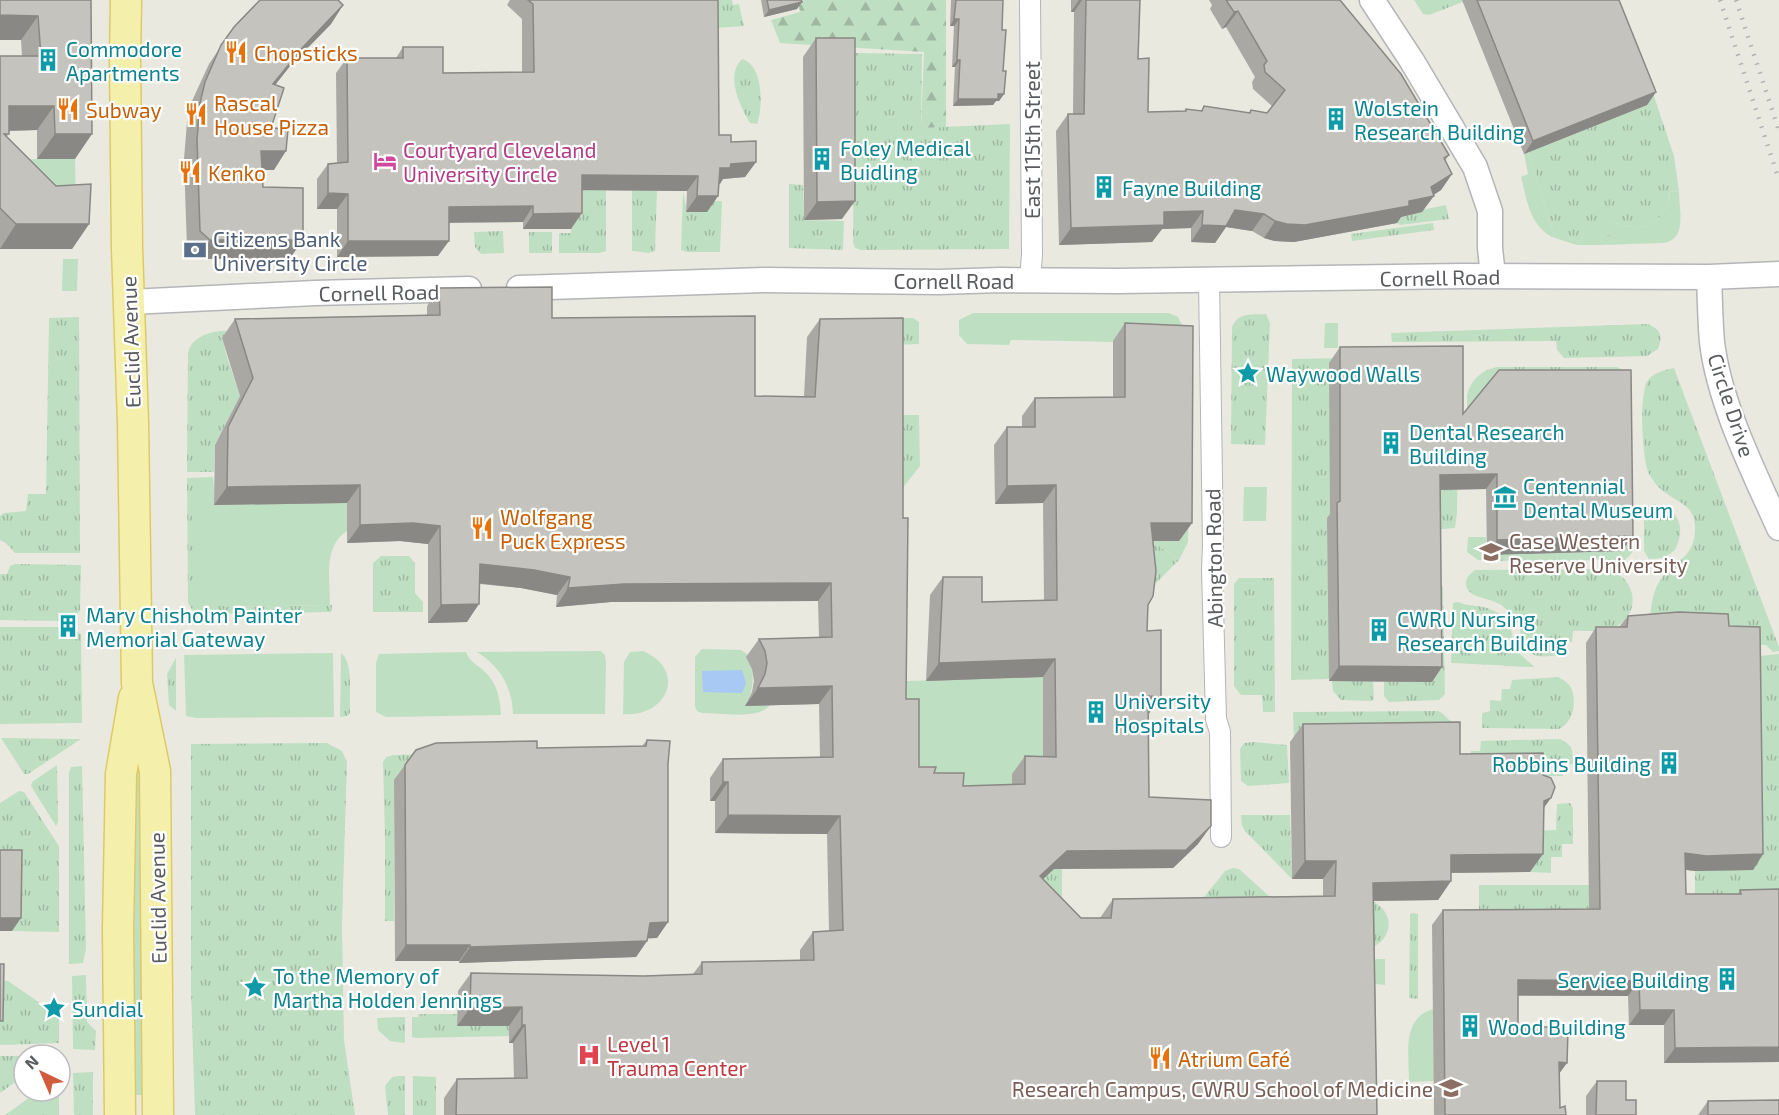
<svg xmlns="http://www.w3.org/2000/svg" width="1779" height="1115" font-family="'Exo 2',sans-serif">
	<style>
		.grass { fill: url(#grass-tufts) }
		.forest { fill: url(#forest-firs) }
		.garden { fill: #bfdfc3 }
		.water { fill: #a7c9f3 }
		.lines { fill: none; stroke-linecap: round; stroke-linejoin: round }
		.minor-casing { stroke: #b3b5b9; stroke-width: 22 }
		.tertiary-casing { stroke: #b3b5b9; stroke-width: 27 }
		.primary-casing { stroke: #deca65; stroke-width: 33 }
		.minor { stroke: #fff; stroke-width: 20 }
		.tertiary { stroke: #fff; stroke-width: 24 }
		.primary { stroke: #f4f0ab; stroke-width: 30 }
		.rail { stroke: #b1b2b2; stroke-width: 4.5; stroke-dasharray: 1.5 8; stroke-linecap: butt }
		.wall { fill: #a9a8a3 }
		.shaded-wall { fill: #8a8884 }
		.building { fill: #c5c3bd; stroke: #8a8884; stroke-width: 1.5 }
		.labels { text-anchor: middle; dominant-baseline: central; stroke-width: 4.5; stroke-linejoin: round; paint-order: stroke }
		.culture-label { font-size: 21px; fill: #0d838f; stroke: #fff; text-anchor: start }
		.food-label { font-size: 21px; fill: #c56008; stroke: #fff; text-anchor: start }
		.street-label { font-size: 21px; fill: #595b5f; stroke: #fff }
		.hotel-label { font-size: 21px; fill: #b23c85; stroke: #fff; text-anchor: start }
		.service-label { font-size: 21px; fill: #4e5e75; stroke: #fff; text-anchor: start }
		.education-label { font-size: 21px; fill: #785e54; stroke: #fff; text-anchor: start }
		.health-label { font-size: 21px; fill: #be3a42; stroke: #fff; text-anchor: start }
	</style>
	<defs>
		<pattern id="grass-tufts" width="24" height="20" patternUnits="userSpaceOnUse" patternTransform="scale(1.5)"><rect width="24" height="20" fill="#bfdfc3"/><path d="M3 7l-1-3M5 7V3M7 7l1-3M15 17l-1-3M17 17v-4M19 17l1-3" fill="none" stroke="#9eb8a2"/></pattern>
		<pattern id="forest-firs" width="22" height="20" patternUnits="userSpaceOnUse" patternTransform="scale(1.5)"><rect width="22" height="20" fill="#bfdfc3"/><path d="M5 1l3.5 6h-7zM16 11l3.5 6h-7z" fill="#9eb8a2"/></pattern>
	</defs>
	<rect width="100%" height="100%" fill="#eae9e0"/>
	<path class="grass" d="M716,0H732L733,5L739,4L744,26L716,28Z
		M1414,0H1463V2L1429,15L1423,14Z
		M1630,33H1633L1674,156L1679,191L1670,192C1668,212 1654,230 1633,227C1627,227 1621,224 1614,223C1598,220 1583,231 1577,245L1555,238L1528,152L1646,105Z
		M855,53L922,54L921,128L1010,124L1009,249L861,250L855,248L853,242Z
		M742,59C764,65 763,108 757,124L750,123C740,106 725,76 742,59Z
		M570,127L606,190V251L599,253H559V233H571Z
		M789,184L803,185L804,220L844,221L843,250L789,248Z
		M632,190L657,191L655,251L649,253L632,251Z
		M683,191L687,212L708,201H722L720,252H687L681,250Z
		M1446,205L1449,219L1400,225L1397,223V218L1421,212V210Z
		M1433,223L1434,230L1352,241L1351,234Z
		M503,231L504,253L481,254L475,247L474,232Z
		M529,232H552V253H529Z
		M1608,234C1613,235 1617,237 1622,238C1635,241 1652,233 1662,243L1599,245L1602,237Z
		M1266,314L1270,323L1265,445L1231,444L1232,327C1238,312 1251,315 1266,314Z
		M79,317L80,553H15L7,544L0,540V516L4,513L26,511L28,494H46L49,318Z
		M885,318H913L919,322V344L890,345Z
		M427,323L222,338L227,357L240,396L215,445L214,472H187L188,354C190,338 208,332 222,331Z
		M1647,324C1661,329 1663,335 1658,349L1647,356L1564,358L1557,350L1556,341L1392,342L1391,333Z
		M1459,356L1457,513L1455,528L1430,530L1329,679L1291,680L1292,359Z
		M1497,367H1617L1626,372L1467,478V395C1471,380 1481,370 1497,367Z
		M1674,368L1779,647V651L1773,652L1766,645L1751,644L1650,623C1651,606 1652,589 1664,575C1678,559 1693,557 1695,532C1696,508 1684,505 1667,494C1659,489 1654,482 1649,474C1642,460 1638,390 1649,379C1655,372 1666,370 1674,368Z
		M890,415H919L920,466L898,494Z
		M213,477L214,488L196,490L228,607L330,605H332L331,612L195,614L188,603L187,478Z
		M1632,478V553L1625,560L1485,561L1478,560L1467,552L1468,537H1486L1487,555L1620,551Z
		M1652,504C1678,508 1687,526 1675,550L1664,558L1649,559L1644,551V509Z
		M1152,541L1179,560L1156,583L1151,578Z
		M381,556H409L415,563V593L423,602V612H373V563Z
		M15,564L81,565L80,610L76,617L60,618V621L0,620V574H7L10,566Z
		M1607,569C1639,578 1642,617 1611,629C1600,633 1585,630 1573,631L1572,642L1561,641L1560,655C1549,656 1538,659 1529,652C1521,646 1522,635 1519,627C1516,619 1510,613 1505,608C1495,598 1474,599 1468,590C1463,582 1468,575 1475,570Z
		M1239,578H1274L1275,712H1263L1262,695H1241L1234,686V584Z
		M1439,583L1443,587V594L1445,694L1439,700L1389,702L1384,696V681Z
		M1458,602C1470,607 1480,605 1490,609C1518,620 1508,638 1520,655C1524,660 1531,662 1534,667L1451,663L1453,603Z
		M0,627H60V631H76L81,634L82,723L0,724Z
		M341,653C354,662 349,697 350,713L347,716L340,717Z
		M1779,654V903L1695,905V871L1753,869L1750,657Z
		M176,658V711L169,705L167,674Z
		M1558,677C1564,680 1570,684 1572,690C1577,704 1572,723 1559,729L1482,728V713L1490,711V700L1501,701L1502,689H1510L1512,680Z
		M1332,681H1373L1374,699L1371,701L1341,700L1333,691Z
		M1438,711C1445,713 1446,720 1454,722L1453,746L1294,742L1293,712Z
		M1,738L80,739H81L28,774H24Z
		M1560,739C1573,745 1573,751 1573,764H1563V776H1550V797L1470,760L1471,751H1480L1481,741Z
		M1254,742L1287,745L1289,783L1248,786L1241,781L1240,749L1244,743Z
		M327,743L342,751L347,762L342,924L344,1040L355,1115H195L191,990V744Z
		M490,752L394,780V921H385V837L383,762L386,757L394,755Z
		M57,765L58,822L56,826L31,786L32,782Z
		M82,766L86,949L83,963L69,964V773L71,767Z
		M19,791L24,792L59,846V932L12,931L13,863H0V803Z
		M1570,803L1573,808V844H1562V857H1551V873L1530,872L1532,831L1556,830L1557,804Z
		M1241,815H1290L1292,879L1245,831L1242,826Z
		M1062,861V915L1028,893Z
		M1233,868L1239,869L1290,915L1189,916L1225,871Z
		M1479,885H1590V925L1479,926Z
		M1375,902C1378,905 1383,908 1385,912C1394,926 1385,943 1372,947L1361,903Z
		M1413,913L1418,914V999L1409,998L1410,914Z
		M86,975L87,1022L96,1031L95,1050L73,1049L72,976Z
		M0,981H8L59,1016V1043L0,1045Z
		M419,1014H457L458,1026H509V1036L416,1038L412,1037V1017H418Z
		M405,1017V1043L390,1041L378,1030L377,1018Z
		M0,1056H24V1076L0,1093Z
		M93,1072V1115H74L73,1073Z
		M400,1076H405V1115H388L385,1086L392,1077Z
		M413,1076L436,1077V1115H413Z
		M39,1091H59V1115H5Z"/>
	<path class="forest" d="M798,0H946V127L921,128L924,52L780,43L771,20L800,12Z"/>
	<path class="garden" d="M1528,152L1555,238C1530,228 1527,200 1521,177L1528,174L1524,153Z
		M37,159H75L76,202L0,160Z
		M1679,191C1679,210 1688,241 1662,243C1652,234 1640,241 1628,239C1621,239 1615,235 1608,234L1602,237L1599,245H1577C1583,231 1598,219 1614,223C1621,224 1627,227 1633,227C1654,230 1668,212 1670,192Z
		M63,259H78L77,291H62Z
		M973,313H1169L1178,317L1186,334L1166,343L1011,340L1009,345L967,344L959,335V320Z
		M1325,323H1338V348H1324Z
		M1244,487H1267L1266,521H1243Z
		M214,488V504L347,503V531C323,546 330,580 330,605L228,607L218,605L216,610L203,602L193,586L192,489Z
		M1189,490L1188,542L1179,560L1152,541Z
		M1515,640L1520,654L1534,667L1503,666Z
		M702,649L741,650L751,657C753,677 755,686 746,705H770C759,720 720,713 702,713L697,711L695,706V657Z
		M601,651L605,655L606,662L605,714H513C512,687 500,666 477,652Z
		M643,651C688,670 667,718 623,714L624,662L630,652Z
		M466,652C469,661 476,664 483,670C497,682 500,697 501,715L386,717L376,712V663L379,654Z
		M333,653L334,717L196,718L186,716L184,655Z
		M1043,677L1044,775L1012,802L906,785L907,681Z
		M132,744L140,745L144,1095H131Z
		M1376,959H1385V985L1375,984L1372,981V962Z
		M1433,1009L1434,1081L1409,1082C1409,1055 1401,1018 1433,1009Z
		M39,1091H59V1115H49V1100L23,1115L18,1106Z"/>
	<path class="water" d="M742,670L746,683L742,693L703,692L702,671Z"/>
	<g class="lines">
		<g class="minor-casing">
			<path id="minor" d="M1209,279L1213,546L1212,569L1216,719L1220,732L1221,837
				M1030,280L1032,254L1030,0"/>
		</g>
		<g class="tertiary-casing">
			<path id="tertiary" d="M1372,0L1412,61L1475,167L1490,211V248L1493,276
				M1709,277C1710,298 1710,320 1712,342C1719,403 1754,472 1779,528
				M519,288L764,280L939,282L1001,280L1119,281L1463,276L1709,277L1779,274
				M130,302L315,293L469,289"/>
		</g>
		<g class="primary-casing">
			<path id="primary" d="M126,0L125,60L127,248L133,423L137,683L155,771L158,1115
				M120,1115L118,929L121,774L134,698"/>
		</g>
		<use href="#minor" class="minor"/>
		<use href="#tertiary" class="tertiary"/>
		<use href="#primary" class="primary"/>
		<path class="rail" d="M1720,0L1779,180
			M1736,0L1779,131"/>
	</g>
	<path class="wall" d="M0,0H91L75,159H37V130L9,131L7,137L89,224L72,249H0V56H22L21,40Z
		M510,0H718L719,135L731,142L756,162L745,177L723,179L719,184L718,196L707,212H686L687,191L582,190L571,229H523V222H449L438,256L337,257V209H317V179L328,164L337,163L336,73L347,58H396L403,47L443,73L522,72V19L507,5Z
		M761,0H801L797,9L764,17Z
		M951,0H1003L1002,30L1004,94L999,101H996L993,105L953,106L955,67H952L954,26H950Z
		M1071,0H1140L1138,59L1148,112L1184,111L1186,109L1201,111L1204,106L1248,113L1251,110L1267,113L1272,106L1253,89L1252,82L1255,77L1226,27L1222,29L1210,9L1212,5L1209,0H1340L1449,155L1445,161L1452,174L1441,190L1433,195L1422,212L1401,217L1397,223L1294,242L1275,241L1264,238L1252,231L1226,227L1215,243L1191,242V228L1162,229L1152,242L1059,245L1056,131L1068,114H1073L1074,12H1071Z
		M1462,0H1619L1656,92L1647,105L1524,154Z
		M343,5L331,24L290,66L275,85L271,128L274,170H262L263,187L303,240L290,258L198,259L187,249L184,159L187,122L192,101L209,64L234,27Z
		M816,38L842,219L804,220L803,57Z
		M439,288L552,318L755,396L804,397L807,337L820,319L903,518L906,699L919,767L963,786L1012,785V774L1025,756L1043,757V677L926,681L930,595L943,577L982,602L1044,600L1043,503L995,504L994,445L1007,427H1022V416L1035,398L1113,397V341L1125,323L1192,523L1179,541H1153L1148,605L1147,631L1149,797L1198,844L1173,868L1054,869L1043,879L1081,918H1100L1113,899L1323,896V879H1292L1290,742L1303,724L1460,754L1544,808L1530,872L1451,873V881L1438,900L1374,901L1377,1115H444V1098L457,1079L514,1078L513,1043H509V1026H457L458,991L471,973L644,976L693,974L702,962L800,960V950L813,932L829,931L827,834L715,833V801H710V778L723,759L820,758L819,704L745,706L752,692L754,681L752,669L746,657L759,639L819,637L818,601L611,602L556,607L557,595L521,588L480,584L467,622L428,623V544L400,541L347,543V503L214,505L215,445L240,396L222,338L235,319L427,315V306Z
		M1340,347L1463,414L1633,536L1622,551L1487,555L1486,489L1440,490L1432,682L1329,681L1327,518L1330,514L1329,363Z
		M1628,616L1729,626L1763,854L1753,870L1695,871L1685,870L1686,894H1738L1740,890L1779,1062L1664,1063V1025H1629L1628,996H1518V1027L1559,1073L1560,1108L1566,1115H1434L1432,925L1443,910L1589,909L1586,643L1596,627H1619Z
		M647,740L668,764V922L657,938H647V941L636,957L459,963V961H395L394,780L405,765L537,748L642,746Z
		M1597,1081L1626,1100L1636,1115H1586V1096Z
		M1708,1101L1779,1115H1698Z"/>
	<path class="shaded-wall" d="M1079,0H1082L1074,12H1071Z
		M802,2L797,9L764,17L769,10Z
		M343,5L331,24L290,66L261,103L273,84L303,47Z
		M1238,11L1226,27L1222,29L1234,12Z
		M0,15L38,16L21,40H0Z
		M954,19H959L954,26H950Z
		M957,60H960L955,67H952Z
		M1656,92L1647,105L1524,154L1533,141Z
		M998,94H1004L999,101H996L993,105L953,106L958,99Z
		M9,106H54L37,130L0,131Z
		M55,134H92L75,159H37Z
		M261,151H286L274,170H248Z
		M756,162L745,177L723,179L720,184H709L720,168L731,164Z
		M1452,174L1441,190L1432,196H1434L1422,212L1401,217L1397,223L1294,242L1275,241L1264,238L1275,221L1409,201Z
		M582,175L698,176L687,191L571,190Z
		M328,193L348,194L337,209H317Z
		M697,196H718L707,212H686Z
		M855,201L842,219L804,220L817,202Z
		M533,206L523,222L438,223L449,207Z
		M1235,210L1264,214L1252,231L1226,227L1215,243L1191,242L1202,225Z
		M1203,211L1191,228L1162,229L1152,242L1059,245L1071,228L1164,212Z
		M582,213L571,229H523L533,214Z
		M16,224H89L72,249H0Z
		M210,240H303L290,258L198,259Z
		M348,241H449L438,256L337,257Z
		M1497,474L1486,489L1430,490L1440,475Z
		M360,485L347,503L214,505L227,487Z
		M1056,485L1043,503L995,504L1007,486Z
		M413,523L440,526L428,544L400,541L347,543L360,525Z
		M1151,523H1192L1179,541H1139Z
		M1633,536L1622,551L1487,555L1497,540Z
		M480,564L534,570L570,577L557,595L521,588L467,582Z
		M831,583L818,601L611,602L556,607L568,588L624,584Z
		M479,604L467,622L428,623L441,605Z
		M1055,659L1043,677L926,681L939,663Z
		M1339,666L1442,667L1432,682L1329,681Z
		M832,686L819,704L745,706L758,688Z
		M1148,696L1161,697L1148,715Z
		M723,782H728L715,801H710Z
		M1551,798L1538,816L1544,801Z
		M728,815L840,816L827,834L715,833Z
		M1211,826L1198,844L1173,868L1054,869L1027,894L1040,876L1067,851Z
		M1685,853L1763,854L1753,870L1695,871L1674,868Z
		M1543,854L1530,872L1438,873L1451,855Z
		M1305,861H1336L1323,879H1292Z
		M1451,881L1438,900L1361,901L1373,883Z
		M0,918H21L12,931H0Z
		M668,922L657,938L639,939L650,923Z
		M647,941L636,957L459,963L470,947Z
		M406,945H470L459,961H395Z
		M1518,980L1639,981L1628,996L1507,995Z
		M522,1007L509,1026H457L470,1008Z
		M1640,1010H1674L1664,1025H1629Z
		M522,1025H525L513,1043H509Z
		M1779,1047V1062L1664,1063L1675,1048Z
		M1559,1062L1567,1063L1556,1078Z"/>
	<path class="building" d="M0,0H91L92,134H55L54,106H9V134H4L56,186L91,184L89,224H16L0,208V56H41L38,16L0,15Z
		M260,0H338L343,5L303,47L273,84L284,88L271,128L288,129L286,151H261L263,187L303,188V240H210L200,231L197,140L200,103L205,82L221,45L234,27Z
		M528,0H718L719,135H731V142L756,141V162L731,164L730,168H720L718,196H697L698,176L582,175V213L533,214V206L449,207V241H348V194L328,193V164L348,162L347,58H403V47H443V73L534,72L533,4Z
		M767,0H801L802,2L769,10Z
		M956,0H1003L1002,30H1006L1003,71H1006L1004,94H998V99H958L960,60H957L959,19H954Z
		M1086,0H1140L1138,59L1149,58L1148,112L1186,111V109L1202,111L1204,106L1250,113L1251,110L1267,113L1285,90L1265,72L1264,65L1267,61L1238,11L1234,12L1226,0H1340L1401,74L1449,155L1444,158L1452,174L1431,187L1434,196L1409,201V206L1305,225L1287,224L1275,221L1264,214L1235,210L1226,226L1202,225L1203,211L1164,212V225L1071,228L1068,114H1084Z
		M1477,0H1619L1656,92L1533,141Z
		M816,38H855V201L817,202Z
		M552,287V318L755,316V396L815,397L820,319L903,318V518H908L906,699H919V767H936L934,773H964L963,786L1025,784V756L1056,757L1055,659L939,663L943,577H982V602L1057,600L1056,485L1007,486V427H1035V398L1125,397V323L1193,326L1192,523H1151L1156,571L1153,596L1148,605L1147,631L1161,630V697L1148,696L1149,797L1211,800V826L1186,850L1067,851L1040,876L1081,918H1111L1113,899L1335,896L1336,861H1305L1303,724L1460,722V754L1543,753V775L1551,778L1555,787L1551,798L1544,801L1543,854L1451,855V881L1373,883L1377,1115H456L457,1079L527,1078L525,1025H522V1007L470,1008L471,973L644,976L702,974V962L814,960L813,932L843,930L840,816L728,815V782H723V759L833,757L832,686L758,688L765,674L767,663L765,651L759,639L832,637L831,583L624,584L568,588L570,577L534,570L480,564L479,604L441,605L440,526L413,523L360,525V485L227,487L228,427L253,378L235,319L440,315L439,288Z
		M1463,346V414L1499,370H1631L1633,536L1497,540V474L1440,475L1442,667L1339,666L1337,503L1340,501V347Z
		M1679,612L1728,614L1729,626L1760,627L1763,854L1706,856L1685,853L1686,894H1741L1740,890L1779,889V1047L1675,1048L1674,1010H1640L1639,981L1518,980V1027H1560V1030L1568,1031L1567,1063L1559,1062L1560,1108L1565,1106L1566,1115H1445L1443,910L1600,909L1596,627H1627L1628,616Z
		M647,740L670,741L668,764V922L650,923L647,941L470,947V945H406L405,765L416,750L436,743L537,741V748L646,746Z
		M0,850H22L21,918H0Z
		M0,964H4L3,1021H0Z
		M1597,1081H1626V1100H1636V1115H1596Z
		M1779,1100V1115H1708V1101Z"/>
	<defs>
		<g id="restaurant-bare" transform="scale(1.8)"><path d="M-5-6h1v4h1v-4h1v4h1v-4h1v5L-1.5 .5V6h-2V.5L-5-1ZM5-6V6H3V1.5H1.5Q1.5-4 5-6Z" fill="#e8710a" stroke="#fff" stroke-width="2.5" paint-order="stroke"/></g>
		<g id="building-bare" transform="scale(1.8)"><path d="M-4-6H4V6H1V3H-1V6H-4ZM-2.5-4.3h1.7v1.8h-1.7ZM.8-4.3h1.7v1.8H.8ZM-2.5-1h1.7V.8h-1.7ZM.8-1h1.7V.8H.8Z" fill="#0f9aa8" stroke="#fff" stroke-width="2.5" paint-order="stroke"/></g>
		<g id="hotel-bare" transform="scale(1.8)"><path d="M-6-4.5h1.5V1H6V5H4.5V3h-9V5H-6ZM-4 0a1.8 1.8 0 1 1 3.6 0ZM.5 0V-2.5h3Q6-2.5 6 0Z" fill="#d1479c" stroke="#fff" stroke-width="2.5" paint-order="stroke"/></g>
		<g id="bank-bare" transform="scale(1.8)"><path d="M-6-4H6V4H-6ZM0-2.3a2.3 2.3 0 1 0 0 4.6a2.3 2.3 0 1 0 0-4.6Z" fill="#5c6f8a" stroke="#fff" stroke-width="2.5" paint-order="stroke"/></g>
		<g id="sight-bare" transform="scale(1.8)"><path d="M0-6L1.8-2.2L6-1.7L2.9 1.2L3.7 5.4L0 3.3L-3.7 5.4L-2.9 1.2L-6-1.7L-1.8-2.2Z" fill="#0f9aa8" stroke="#fff" stroke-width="2.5" paint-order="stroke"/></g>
		<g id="museum-bare" transform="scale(1.8)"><path d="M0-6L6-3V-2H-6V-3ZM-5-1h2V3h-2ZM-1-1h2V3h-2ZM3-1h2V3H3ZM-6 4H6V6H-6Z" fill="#0f9aa8" stroke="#fff" stroke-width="2.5" paint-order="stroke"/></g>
		<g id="university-bare" transform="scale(1.8)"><path d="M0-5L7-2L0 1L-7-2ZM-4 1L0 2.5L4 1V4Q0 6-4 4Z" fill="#8d6e63" stroke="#fff" stroke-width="2.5" paint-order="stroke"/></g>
		<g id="hospital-bare" transform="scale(1.8)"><path d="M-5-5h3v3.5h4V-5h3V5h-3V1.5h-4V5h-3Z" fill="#e0444e" stroke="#fff" stroke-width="2.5" paint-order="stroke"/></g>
	</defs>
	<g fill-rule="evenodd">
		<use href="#restaurant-bare" x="236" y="52"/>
		<use href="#building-bare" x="48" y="60"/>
		<use href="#restaurant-bare" x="68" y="109"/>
		<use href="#restaurant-bare" x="196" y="114"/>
		<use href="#building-bare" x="1336" y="119"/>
		<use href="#building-bare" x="822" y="159"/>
		<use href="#hotel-bare" x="385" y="161"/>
		<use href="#restaurant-bare" x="190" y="172"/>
		<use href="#building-bare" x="1104" y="187"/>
		<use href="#bank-bare" x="195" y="250"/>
		<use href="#sight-bare" x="1248" y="373"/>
		<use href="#building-bare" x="1391" y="443"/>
		<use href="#museum-bare" x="1505" y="497"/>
		<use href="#restaurant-bare" x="482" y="528"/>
		<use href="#university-bare" x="1491" y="552"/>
		<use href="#building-bare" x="68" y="626"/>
		<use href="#building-bare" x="1379" y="630"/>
		<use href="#building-bare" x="1096" y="712"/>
		<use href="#building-bare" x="1669" y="763"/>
		<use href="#building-bare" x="1727" y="979"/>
		<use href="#sight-bare" x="255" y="987"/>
		<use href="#sight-bare" x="54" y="1008"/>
		<use href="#building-bare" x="1470" y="1026"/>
		<use href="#hospital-bare" x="589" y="1055"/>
		<use href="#restaurant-bare" x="1160" y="1058"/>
		<use href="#university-bare" x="1451" y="1088"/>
	</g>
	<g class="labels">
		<g class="culture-label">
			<text x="66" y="48">Commodore<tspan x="66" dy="24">Apartments</tspan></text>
			<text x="1354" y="107">Wolstein<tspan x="1354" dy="24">Research Building</tspan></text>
			<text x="840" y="147">Foley Medical<tspan x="840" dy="24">Buidling</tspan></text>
			<text x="1122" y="187">Fayne Building</text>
			<text x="1266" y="373">Waywood Walls</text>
			<text x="1409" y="431">Dental Research<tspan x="1409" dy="24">Building</tspan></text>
			<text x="1523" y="485">Centennial<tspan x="1523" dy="24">Dental Museum</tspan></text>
			<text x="86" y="614">Mary Chisholm Painter<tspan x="86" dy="24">Memorial Gateway</tspan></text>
			<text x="1397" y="618">CWRU Nursing<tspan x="1397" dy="24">Research Building</tspan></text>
			<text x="1114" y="700">University<tspan x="1114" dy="24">Hospitals</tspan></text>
			<text x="1651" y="763" text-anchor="end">Robbins Building</text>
			<text x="273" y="975">To the Memory of<tspan x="273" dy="24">Martha Holden Jennings</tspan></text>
			<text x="1709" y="979" text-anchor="end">Service Building</text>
			<text x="72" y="1008">Sundial</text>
			<text x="1488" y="1026">Wood Building</text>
		</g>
		<g class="food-label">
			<text x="254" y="52">Chopsticks</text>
			<text x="214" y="102">Rascal<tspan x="214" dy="24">House Pizza</tspan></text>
			<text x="86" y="109">Subway</text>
			<text x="208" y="172">Kenko</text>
			<text x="500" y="516">Wolfgang<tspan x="500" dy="24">Puck Express</tspan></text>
			<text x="1178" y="1058">Atrium Café</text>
		</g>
		<g class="street-label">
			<text transform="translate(1031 140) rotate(-90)">East 115th Street</text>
			<text transform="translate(1440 277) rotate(-1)">Cornell Road</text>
			<text x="954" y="280">Cornell Road</text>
			<text transform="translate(379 292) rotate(-1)">Cornell Road</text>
			<text transform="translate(130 342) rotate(-92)">Euclid Avenue</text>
			<text transform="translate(1732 405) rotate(72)">Circle Drive</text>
			<text transform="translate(1213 558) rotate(-91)">Abington Road</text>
			<text transform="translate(157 898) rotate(-91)">Euclid Avenue</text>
		</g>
		<g class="hotel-label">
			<text x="403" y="149">Courtyard Cleveland<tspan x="403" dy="24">University Circle</tspan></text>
		</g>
		<g class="service-label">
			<text x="213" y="238">Citizens Bank<tspan x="213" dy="24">University Circle</tspan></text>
		</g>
		<g class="education-label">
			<text x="1509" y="540">Case Western<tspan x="1509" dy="24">Reserve University</tspan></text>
			<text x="1433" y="1088" text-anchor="end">Research Campus, CWRU School of Medicine</text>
		</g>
		<g class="health-label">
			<text x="607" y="1043">Level 1<tspan x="607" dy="24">Trauma Center</tspan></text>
		</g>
	</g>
	<g transform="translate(42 1073) rotate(316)"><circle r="28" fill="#ffffff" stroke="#bdbdbf" stroke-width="1.5"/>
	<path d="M0-4.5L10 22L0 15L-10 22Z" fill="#d25b3e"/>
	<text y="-9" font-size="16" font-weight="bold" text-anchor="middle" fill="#595b5f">N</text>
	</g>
</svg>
